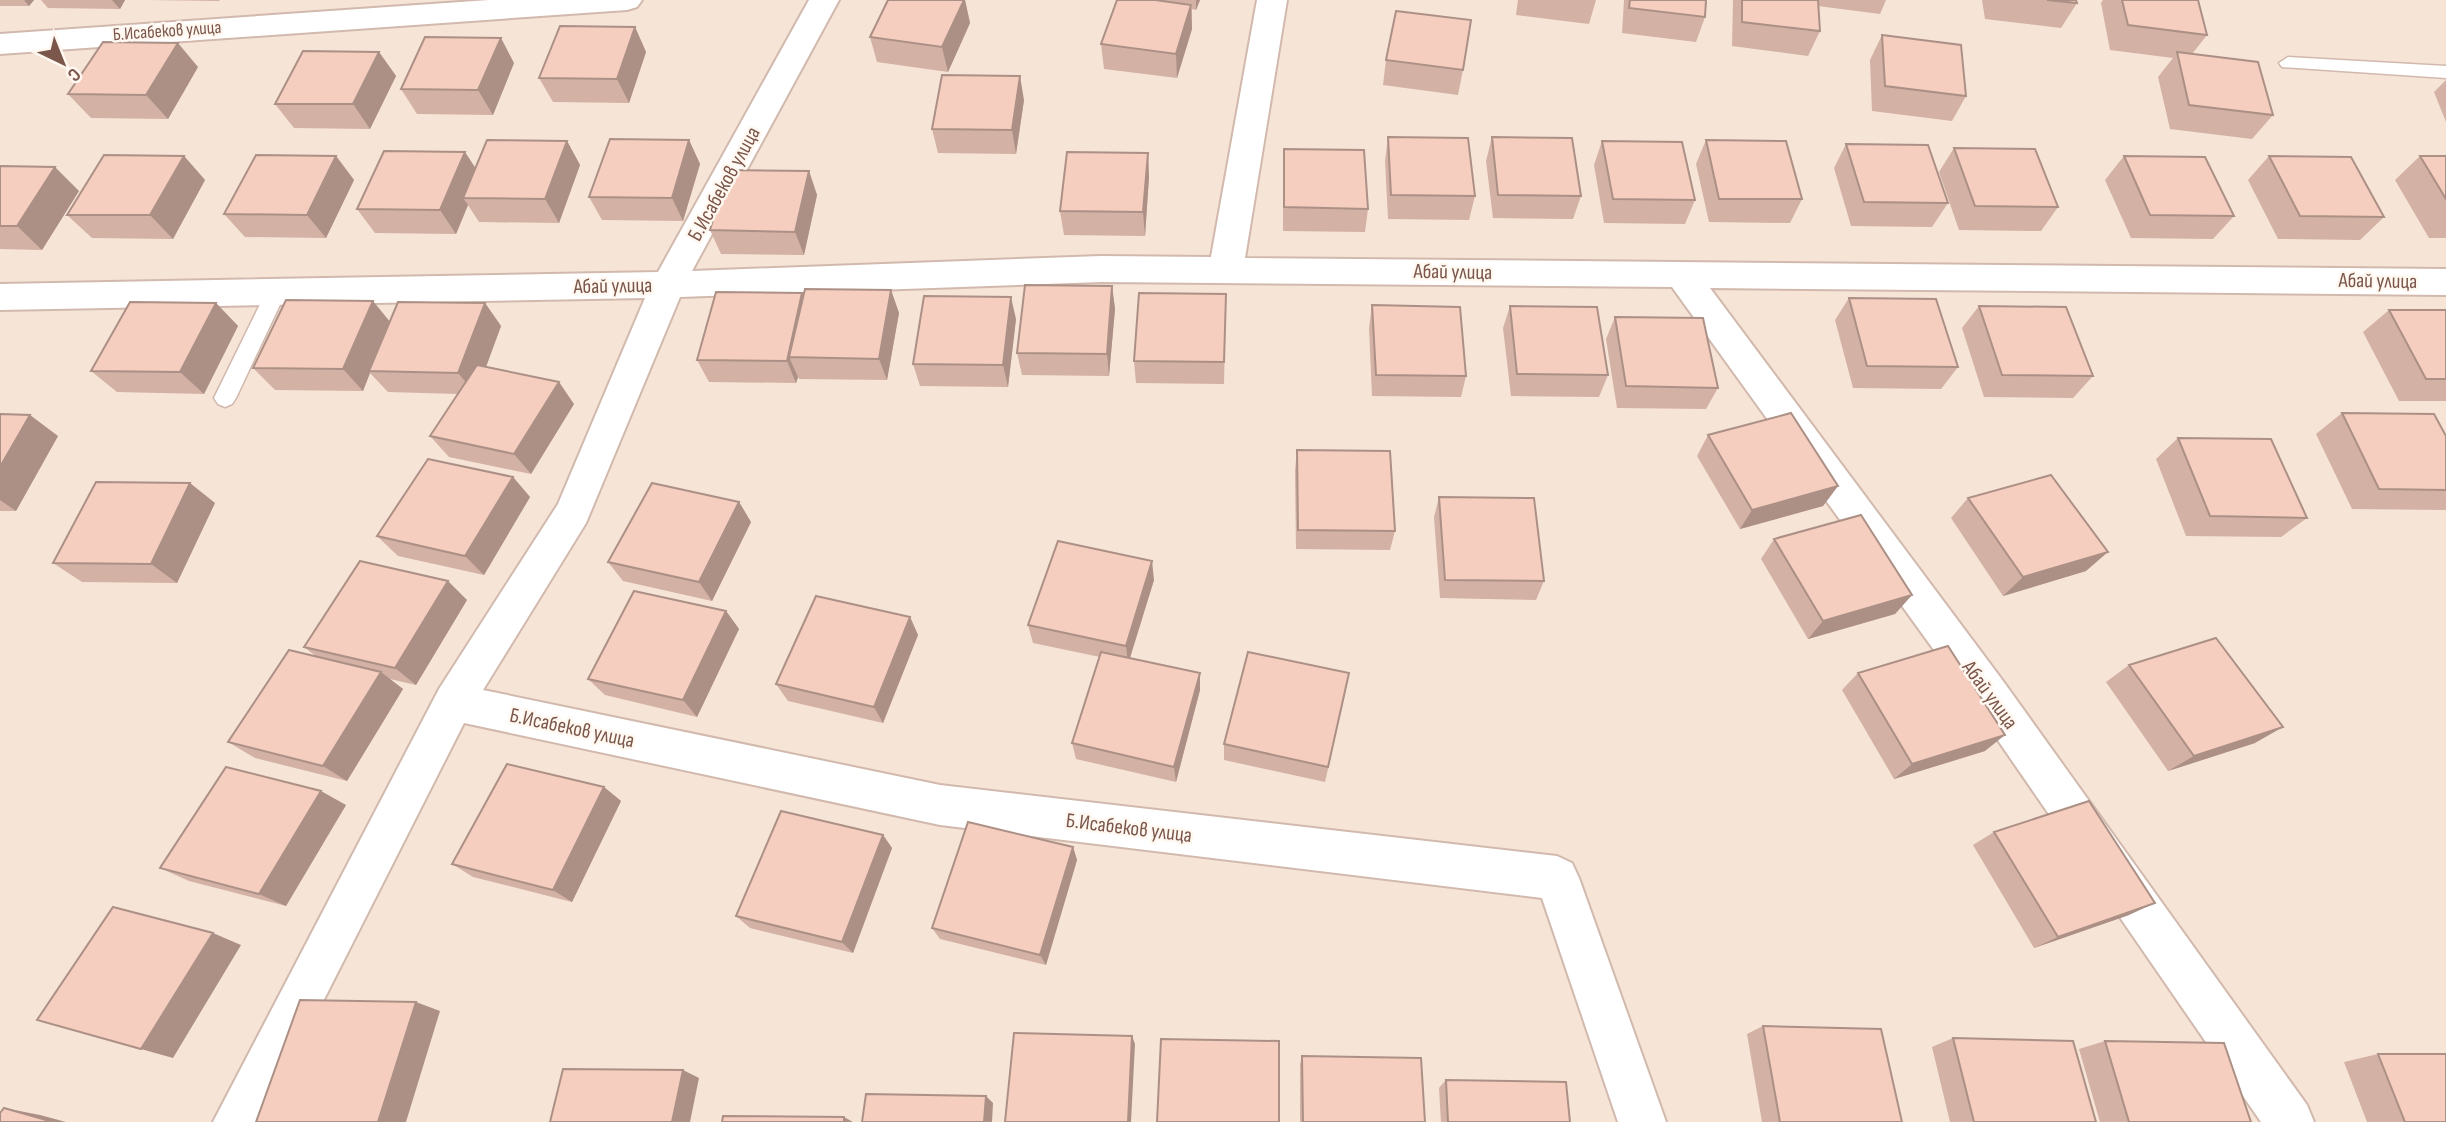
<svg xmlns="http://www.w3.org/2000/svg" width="2446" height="1122" font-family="'Sofia Sans Condensed',sans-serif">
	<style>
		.residential { fill: #f6e4d7 }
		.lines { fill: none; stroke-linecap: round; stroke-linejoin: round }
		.lane-casing { stroke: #d2b9ad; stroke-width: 3 }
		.street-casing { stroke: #d2b9ad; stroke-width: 4 }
		.lane { fill: #fff; fill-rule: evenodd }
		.street { fill: #fff; fill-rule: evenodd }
		.wall { fill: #d3b1a4 }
		.shaded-wall { fill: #ac9086 }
		.building { fill: #f5cebf; stroke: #ac9086; stroke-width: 2 }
		.labels { text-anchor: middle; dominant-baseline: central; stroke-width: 5; stroke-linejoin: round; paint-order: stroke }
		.far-street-label { font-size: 18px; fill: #7b564a; stroke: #fff8f1 }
		.street-label { font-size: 21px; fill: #7b564a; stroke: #fff8f1 }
	</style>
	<rect width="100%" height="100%" fill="#fef4e9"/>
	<path class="residential" d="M0,0H2446V1122H0Z"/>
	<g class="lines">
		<g class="lane-casing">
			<path id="lane" d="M2288,57L2446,66V78L2282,67L2279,63Z
				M276,284L283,287L286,292L236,398L232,404L225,407L218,404L214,398L266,292L269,287Z"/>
		</g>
		<g class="street-casing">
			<path id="street" d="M489,0H642L637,7L627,10L0,54V34Z
				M809,0H839L692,271L1101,256L1211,257L1257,0H1287L1245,258L2446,269V295L1710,288L2003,681L2307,1105L2314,1122H2261L1975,707L1672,287L1101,282L680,297L586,523L483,690L940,785L1557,856L1572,863L1579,878L1666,1122H1618L1542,898L940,825L464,723L262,1122H213L439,689L558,504L645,298L0,310V284L658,272Z"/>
		</g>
		<use href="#lane" class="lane"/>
		<use href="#street" class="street"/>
	</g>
	<path class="wall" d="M0,0H34L29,6H0Z
		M41,0H125L120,9L48,8Z
		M147,0H220L219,1Z
		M887,0H965L970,23L948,72L877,62L870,37Z
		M1117,0H1200L1196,10L1192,9V29L1177,78L1104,69L1101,44Z
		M1518,0H1596L1589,24L1516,15Z
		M1624,0H1706L1705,17L1696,42L1622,33Z
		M1733,0H1886L1880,14L1818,6L1820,31L1808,56L1732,46Z
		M1982,0H2076L2077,3L2061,28L1985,19Z
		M2103,0H2198L2207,35L2192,54L2273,115L2252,139L2170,129L2158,77L2173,58L2110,50L2101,3Z
		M635,27L646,52L629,103L553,102L539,78Z
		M1882,35L1966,96L1952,121L1872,111L1870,60Z
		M379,52L396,76L370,129L294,128L275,104Z
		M1386,60L1463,70L1458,95L1383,85Z
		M514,63L493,115L417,114L401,89Z
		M198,67L168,119L91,118L68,94Z
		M2446,80V122L2434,92Z
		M1024,100L1016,154L938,153L932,129Z
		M1388,137L1475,196L1469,220L1388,219L1385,161Z
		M1492,137L1581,196L1573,219L1493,218L1486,161Z
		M689,140L700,164L683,221L602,220L589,197Z
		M1706,140L1802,199L1790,223L1709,222L1696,164Z
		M567,141L580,165L559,223L479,222L468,205L456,234L375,233L357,209L476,168Z
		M1602,141L1695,200L1685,224L1604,223L1594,165Z
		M1846,144L1948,203L1932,227L1851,226L1834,168Z
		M1954,148L2058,207L2041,231L1959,230L1939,172Z
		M1284,149L1368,209L1365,232L1283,231V173Z
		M1148,153L1149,177L1145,236L1064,235L1060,211Z
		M184,156L205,180L173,239L92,238L67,215Z
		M336,156L354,180L326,238L245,237L224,214Z
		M2124,156L2234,216L2213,239L2131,238L2105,180Z
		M2269,156L2384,217L2360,240L2278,239L2248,180Z
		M2420,156H2446V238H2429L2395,180Z
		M0,166L79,191L42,250L0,249Z
		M809,171L817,195L804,255L721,254L710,230Z
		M1112,286L1115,309L1109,376L1022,375L1017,353Z
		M891,290L899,313L887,380L799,379L798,377L796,383L709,382L697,360L802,293L803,296Z
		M1226,294L1224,384L1136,383L1134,361Z
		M1849,298L1958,367L1941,389L1853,388L1835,320Z
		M216,303L238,326L204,394L117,392L91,371Z
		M485,303L501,326L486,367L574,404L531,474L449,457L430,436L458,394L388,392L370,373L363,391L275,390L253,368L390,322Z
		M1372,305L1466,376L1461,397L1372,396L1369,328Z
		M1510,306L1608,375L1599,397L1511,396L1503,328Z
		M1979,306L2093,376L2073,398L1984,397L1962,328Z
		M2389,310H2446V401H2399L2363,332Z
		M1615,317L1718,388L1706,409L1617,408L1606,339Z
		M1016,319L1008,387L920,386L913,364Z
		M2342,413L2446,436V510L2352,509L2316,434Z
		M0,414L58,436L16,511H0Z
		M1708,435L1838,486L1823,506L1740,529L1697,456Z
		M2178,438L2307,518L2281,537L2186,536L2156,459Z
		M1297,450L1395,531L1390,550L1296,549L1295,471Z
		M513,477L530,497L484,575L398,556L377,536Z
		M1439,497L1544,581L1536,600L1440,598L1434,517Z
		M1968,498L2086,571L2003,596L1951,518Z
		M739,502L751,522L712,601L623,581L608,562Z
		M215,503L177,583L82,582L53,563Z
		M1774,539L1912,595L1895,614L1808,639L1761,559Z
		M1154,580L1130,658L1200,690L1176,782L1076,759L1072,743L1100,657L1033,643L1028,625Z
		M467,600L416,685L390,679L403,689L347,781L255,758L228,742L317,657L304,647Z
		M726,611L739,629L697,717L605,695L588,679Z
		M910,617L918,635L883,723L788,701L776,684Z
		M2129,665L2255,743L2168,771L2106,682Z
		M1858,673L1985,751L1894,779L1842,690Z
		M1346,690L1325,782L1224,760V744Z
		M604,787L621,801L572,902L473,877L452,864Z
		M346,805L286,906L189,881L160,868Z
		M1994,832L2129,915L2034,948L1973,845Z
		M883,835L892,848L853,953L750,928L736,916Z
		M1073,847L1077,860L1046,965L940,939L932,928Z
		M1763,1026L1902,1122H1762L1747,1034Z
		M1953,1038L2096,1122H1950L1932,1047Z
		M2105,1041L2251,1122H2100L2079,1049Z
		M2378,1054L2446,1122H2367L2344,1062Z
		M1302,1056L1425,1122H1300V1064Z
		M1446,1080L1570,1122H1441L1439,1088Z"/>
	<path class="shaded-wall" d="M24,0H34L29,6Z
		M112,0H125L120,9Z
		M964,0H965L970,23L948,72L942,47Z
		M1196,0H1200L1196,10Z
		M1191,5L1192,29L1177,78L1176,54Z
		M635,27L646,52L629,103L617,79Z
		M501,38L514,63L493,115L478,90Z
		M178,43L198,67L168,119L146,95Z
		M379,52L396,76L370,129L353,104Z
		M1020,76L1024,100L1016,154L1012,130Z
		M689,140L700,164L683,221L672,198Z
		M567,141L580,165L559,223L545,199Z
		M465,152L480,175L463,198L468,205L456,234L440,210Z
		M1148,153L1149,177L1145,236L1143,212Z
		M184,156L205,180L173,239L150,215Z
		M336,156L354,180L326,238L307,215Z
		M55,167L79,191L42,250L17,226Z
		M809,171L817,195L804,255L795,232Z
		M1112,286L1115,309L1109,376L1107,354Z
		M891,290L899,313L887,380L879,359Z
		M802,293L811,316L789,357L798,377L796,383L787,361Z
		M1011,297L1016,319L1008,387L1003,365Z
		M373,301L391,323L369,371L370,373L363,391L343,369Z
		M216,303L238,326L204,394L180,372Z
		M485,303L501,326L476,394L458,373Z
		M559,382L574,404L531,474L514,454Z
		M30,415L58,436L16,511L0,500V467Z
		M513,477L530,497L484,575L465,556Z
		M190,483L215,503L177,583L151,564Z
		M1838,486L1823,506L1740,529L1752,510Z
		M739,502L751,522L712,601L699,582Z
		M2108,552L2086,571L2003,596L2023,577Z
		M1152,561L1154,580L1128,664L1126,646Z
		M448,581L467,600L416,685L395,668Z
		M1912,595L1895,614L1808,639L1823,621Z
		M726,611L739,629L697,717L683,700Z
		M910,617L918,635L883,723L874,707Z
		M381,672L403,689L347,781L323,766Z
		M1200,673V690L1176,782L1174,767Z
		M2283,727L2255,743L2168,771L2194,756Z
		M2005,735L1985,751L1894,779L1912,764Z
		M604,787L621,801L572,902L553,890Z
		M321,791L346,805L286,906L259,894Z
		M883,835L892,848L853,953L842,942Z
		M1073,847L1077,860L1046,965L1040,955Z
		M2155,903L2129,915L2034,948L2058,937Z
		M213,933L241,945L173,1058L141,1049Z
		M416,1002L440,1011L406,1122H378Z
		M1132,1036L1135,1044L1131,1122H1128Z
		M683,1070L699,1078L690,1122H672Z
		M986,1096L993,1103L992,1122H984Z
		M4,1108L40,1115L66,1122H53Z
		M844,1117L853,1122H844Z"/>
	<path class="building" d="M888,0H964L942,47L870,37Z
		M1117,0H1155L1191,5L1176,54L1101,44Z
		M1630,0H1706L1705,17L1629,8Z
		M1742,0H1818L1820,31L1742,22Z
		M2047,0H2076L2077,3Z
		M2122,0H2198L2207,35L2128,25Z
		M1396,11L1471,20L1463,70L1386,60Z
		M560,26L635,27L617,79L539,78Z
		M1882,35L1961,45L1966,96L1885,86Z
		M425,37L501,38L478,90L401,89Z
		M103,42L178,43L146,95L68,94Z
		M303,51L379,52L353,104H275Z
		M2177,52L2258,62L2273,115L2189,105Z
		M942,75L1020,76L1012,130L932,129Z
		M1388,137L1468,138L1475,196L1391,195Z
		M1492,137L1572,138L1581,196L1498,195Z
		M610,139L689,140L672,198L589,197Z
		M487,140L567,141L545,199L463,198Z
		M1706,140L1786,141L1802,199H1719Z
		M1602,141L1682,142L1695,200L1613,199Z
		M1846,144L1928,145L1948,203L1864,202Z
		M1954,148L2035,149L2058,207L1975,206Z
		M1284,149L1364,150L1368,209L1284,207Z
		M384,151L465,152L440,210L357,209Z
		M1067,152L1148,153L1143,212L1060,211Z
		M104,155L184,156L150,215H67Z
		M256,155L336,156L307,215L224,214Z
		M2124,156L2205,157L2234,216L2150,215Z
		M2269,156L2351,157L2384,217L2300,216Z
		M2420,156H2446V199Z
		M0,166L55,167L17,226H0Z
		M728,170L809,171L795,232L710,230Z
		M1025,285L1112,286L1107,354L1017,353Z
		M805,289L891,290L879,359L789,357Z
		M716,292L802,293L787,361L697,360Z
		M1139,293L1226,294L1224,362L1134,361Z
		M924,296L1011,297L1003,365L913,364Z
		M1849,298L1936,299L1958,367L1867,366Z
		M286,300L373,301L343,369L253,368Z
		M130,302L216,303L180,372L91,371Z
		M398,302L485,303L458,373L369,371Z
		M1372,305L1460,307L1466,376L1376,375Z
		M1510,306L1597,307L1608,375L1517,374Z
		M1979,306L2066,307L2093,376L2002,375Z
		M2389,310H2446V379H2426Z
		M1615,317L1703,318L1718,388L1626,386Z
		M477,365L559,382L514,454L430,436Z
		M1791,413L1838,486L1752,510L1708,435Z
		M2342,413L2434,414L2446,436V490L2379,489Z
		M0,414L30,415L0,467Z
		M2178,438L2271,439L2307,518L2210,516Z
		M1297,450L1390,451L1395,531L1298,530Z
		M428,459L513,477L465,556L377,536Z
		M2051,475L2108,552L2023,577L1968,498Z
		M96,482L190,483L151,564L53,563Z
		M652,483L739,502L699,582L608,562Z
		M1439,497L1534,498L1544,581L1445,580Z
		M1861,515L1912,595L1823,621L1774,539Z
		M1058,541L1152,561L1126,646L1028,625Z
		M360,561L448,581L395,668L304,647Z
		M634,591L726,611L683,700L588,679Z
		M816,596L910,617L874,707L776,684Z
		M2216,638L2283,727L2194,756L2129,665Z
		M1948,646L2005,735L1912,764L1858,673Z
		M289,650L381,672L323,766L228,742Z
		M1101,652L1200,673L1174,767L1072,743Z
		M1248,652L1349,673L1328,767L1224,744Z
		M507,764L604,787L553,890L452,864Z
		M226,767L321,791L259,894L160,868Z
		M2089,801L2155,903L2058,937L1994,832Z
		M781,811L883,835L842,942L736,916Z
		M968,822L1073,847L1040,955L932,928Z
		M113,907L213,933L141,1049L37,1020Z
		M300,1000L416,1002L378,1122H256Z
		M1763,1026L1881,1029L1902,1122H1780Z
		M1014,1033L1132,1036L1128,1122H1005Z
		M1953,1038L2073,1041L2096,1122H1974Z
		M1161,1039L1279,1041V1122H1157Z
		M2105,1041L2224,1043L2251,1122H2129Z
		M2378,1054H2446V1122H2405Z
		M1302,1056L1421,1058L1425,1122H1303Z
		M563,1069L683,1070L672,1122H550Z
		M1446,1080L1566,1082L1570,1122H1448Z
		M866,1094L986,1096L984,1122H862Z
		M4,1108L53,1122H0V1113Z
		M723,1116L844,1117V1122H722Z"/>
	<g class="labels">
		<g class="far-street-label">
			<text transform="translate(167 31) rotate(-4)">Б.Исабеков улица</text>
		</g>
		<g class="street-label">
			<text transform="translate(724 184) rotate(-61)">Б.Исабеков улица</text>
			<text transform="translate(1453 272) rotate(1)">Абай улица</text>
			<text transform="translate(2378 281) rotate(1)">Абай улица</text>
			<text transform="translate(613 286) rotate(-1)">Абай улица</text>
			<text transform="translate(1990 695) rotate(54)">Абай улица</text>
			<text transform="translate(572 728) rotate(12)">Б.Исабеков улица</text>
			<text transform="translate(1129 828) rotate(7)">Б.Исабеков улица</text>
		</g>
	</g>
	<g transform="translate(63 63) rotate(137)" stroke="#fff8f1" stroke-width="5" paint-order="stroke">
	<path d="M0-5L12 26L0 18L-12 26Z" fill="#7b564a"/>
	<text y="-10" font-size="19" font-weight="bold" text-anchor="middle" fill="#7b564a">С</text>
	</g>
</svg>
